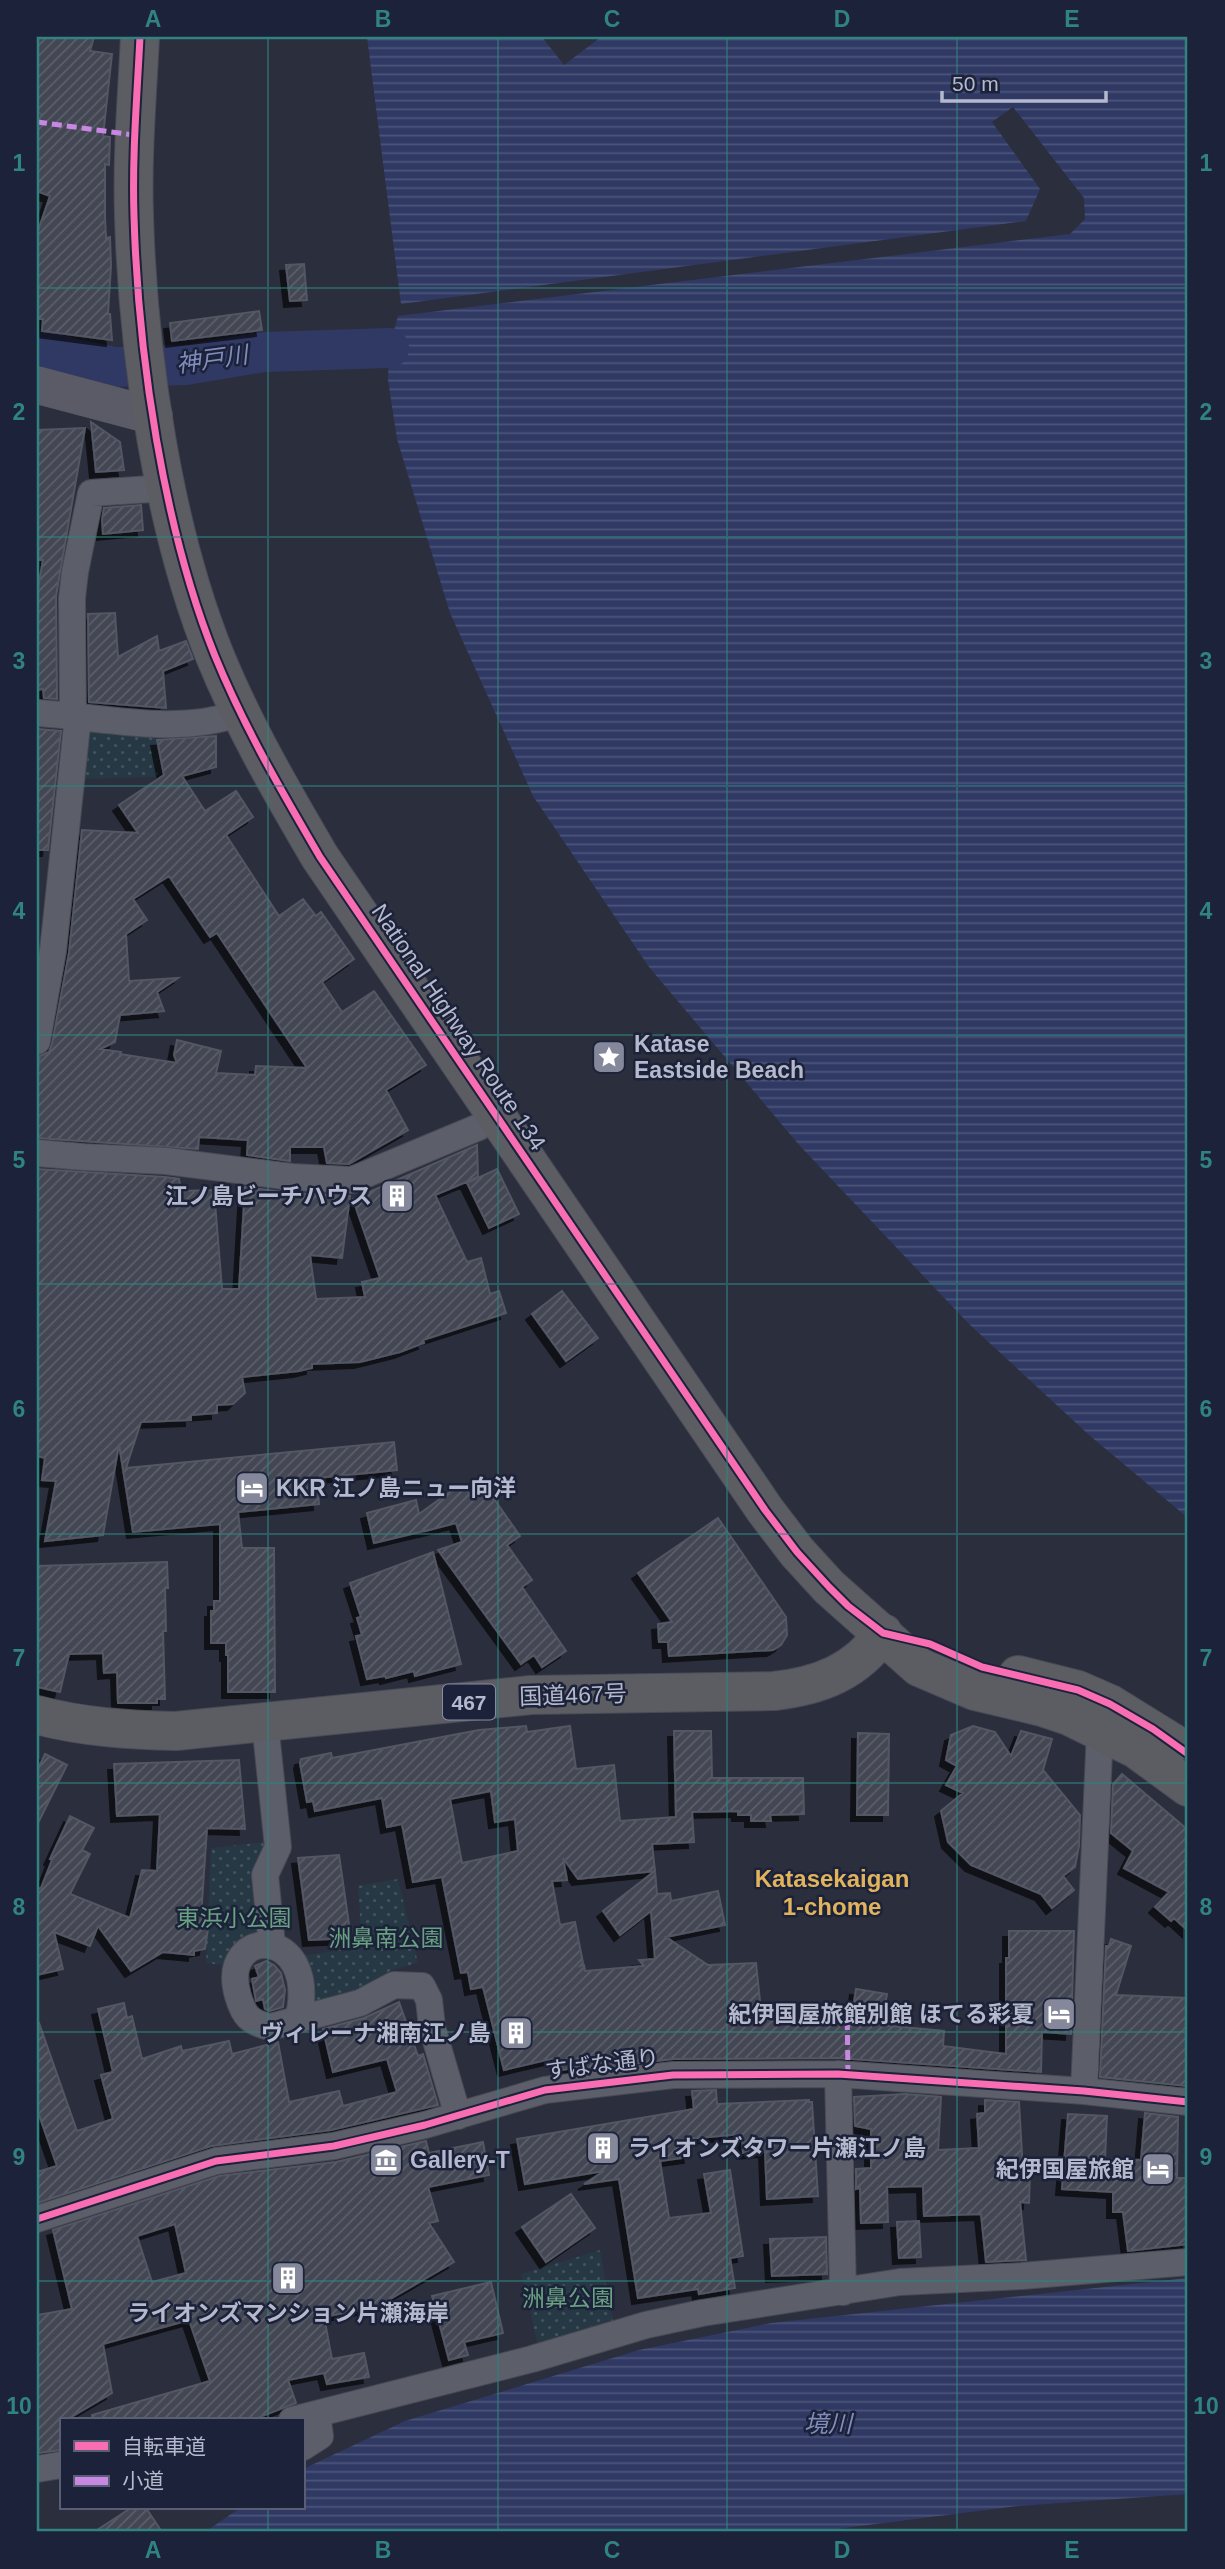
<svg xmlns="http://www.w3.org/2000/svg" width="1225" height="2569" font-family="Helvetica,'Noto Sans JP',sans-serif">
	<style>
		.green { fill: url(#green-dots) }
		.water { fill: url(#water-rules) }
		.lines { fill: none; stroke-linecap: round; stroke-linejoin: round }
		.river { stroke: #303963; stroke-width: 40 }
		.building { fill: url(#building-hatch); stroke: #535663; stroke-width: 2; fill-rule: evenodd; filter: url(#shadow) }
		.street-casing { stroke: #474a55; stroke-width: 28 }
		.secondary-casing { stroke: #474a55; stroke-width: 38 }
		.highway-casing { stroke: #484b57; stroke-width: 40 }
		.street { stroke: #5c5e69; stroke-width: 26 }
		.secondary { stroke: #5a5b67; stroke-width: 37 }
		.highway { stroke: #5c5d63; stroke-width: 38 }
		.quiet { stroke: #c787e3; stroke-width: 5; stroke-dasharray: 10 5; stroke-linecap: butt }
		.cycleway-casing { stroke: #1c2239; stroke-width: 11 }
		.cycleway { stroke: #f96db3; stroke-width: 7 }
		.grid { fill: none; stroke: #308381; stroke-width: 2; stroke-opacity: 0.55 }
		.labels { text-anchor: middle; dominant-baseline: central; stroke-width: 5; stroke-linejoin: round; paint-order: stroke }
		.shield { fill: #1c2239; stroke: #878ca1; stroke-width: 2 }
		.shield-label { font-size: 21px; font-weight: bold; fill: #b5b9cd }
		.street-label { font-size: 23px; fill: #b5b9cd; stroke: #1c2239 }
		.poi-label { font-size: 23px; font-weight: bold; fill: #b5b9cd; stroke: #1c2239; text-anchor: start }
		.park-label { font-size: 23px; fill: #69a182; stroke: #1c2239 }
		.water-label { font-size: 24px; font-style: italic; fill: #808dbc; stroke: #1c2239 }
		.neighbourhood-label { font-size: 24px; font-weight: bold; fill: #e1b35c; stroke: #1c2239 }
		.neatline { fill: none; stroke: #308381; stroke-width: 2.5 }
		.grid-label { font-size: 23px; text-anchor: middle; font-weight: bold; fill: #308381 }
	</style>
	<defs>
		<pattern id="green-dots" width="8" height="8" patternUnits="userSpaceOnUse" patternTransform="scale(1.75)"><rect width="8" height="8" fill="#263844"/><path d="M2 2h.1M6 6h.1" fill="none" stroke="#43535e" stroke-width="1.8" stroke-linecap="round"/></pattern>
		<pattern id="water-rules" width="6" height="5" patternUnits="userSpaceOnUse" patternTransform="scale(1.75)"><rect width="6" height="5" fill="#303963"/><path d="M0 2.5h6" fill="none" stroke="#4c5478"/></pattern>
		<pattern id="building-hatch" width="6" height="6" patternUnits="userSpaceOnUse" patternTransform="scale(1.75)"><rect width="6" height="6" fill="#434652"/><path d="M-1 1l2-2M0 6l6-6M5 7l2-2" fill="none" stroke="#5c5f6a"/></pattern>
		<filter id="shadow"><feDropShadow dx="-6" dy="6" stdDeviation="0" flood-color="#0009"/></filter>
	</defs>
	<rect width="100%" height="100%" fill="#2b2e3c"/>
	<path class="green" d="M83,728L155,731L158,777L78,779Z
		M265,1842L261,1935L229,1966L206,1963L211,1848Z
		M398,1879L418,1963L391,1970L360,1992L312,2006L300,1956L362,1947L358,1886Z
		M600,2250L613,2321L538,2345L521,2274Z"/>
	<path class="water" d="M367,37H542L564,65L601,37H1188V1518L1089,1435L969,1324L800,1146L649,967L533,796L450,613L397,439L388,380L389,348L398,316L1070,234L1085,219L1084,198L1013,107L992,122L1040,189L1026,221L401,304Z
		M1188,2278V2494L1018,2506L813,2532H205L240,2508H303V2469L405,2421L639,2350L771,2323Z"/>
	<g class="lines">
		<path class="river" d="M37,349L75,359L115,367L186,365L264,352L389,348"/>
	</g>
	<path class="building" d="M37,37H94L90,51L112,54L103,136L110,137L109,165L105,164V217L106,238L110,237L111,266L108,314H110L112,340L42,331L43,319H37V234L50,196L37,191V131L41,114L37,113Z
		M304,264L307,300L290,301L286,265Z
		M259,311L262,330L172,341L170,323Z
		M91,422L120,442L124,470L96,472Z
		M85,428L56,596L57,699L44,698L43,689L37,690V594L43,560H37V430Z
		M141,505L143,530L103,534L102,520L104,508Z
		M115,613L118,657L157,636L159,651L186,641L193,659L163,671L166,708L89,702L88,614Z
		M37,729L61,731L48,850H37Z
		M216,736V767L182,776L205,811L236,791L253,817L226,835L279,916L303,899L316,916L321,912L354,959L322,982L342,1012L374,991L426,1065L386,1090L408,1130L349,1164L327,1163L324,1147H290V1161L247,1155L248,1140L199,1137L198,1149L37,1138L38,1067L40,1056L49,1052L52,1044L69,953L82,830L138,833L119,805L164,775L157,740ZM169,876L210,937L217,933L307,1068L256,1066L255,1075L216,1073L221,1051L177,1040L174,1055L177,1063L120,1054L121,1052L100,1049L115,1042L120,1015L164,1011L157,992L178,978L129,981L126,934L147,920L133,899Z
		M477,1145L478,1177L435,1195L467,1262L481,1258L490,1294L499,1291L506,1313L423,1340L424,1343L400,1352L360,1362L312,1364V1368L299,1371L242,1377L245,1393L233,1404L217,1405V1413L191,1415V1420L141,1422L126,1468L394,1442L397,1470L317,1478L319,1504L238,1512L242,1548H274L275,1692H228V1655H226V1643H211V1611H214V1601H220V1524L133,1532L119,1444L103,1535L45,1541L56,1481L42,1480L45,1458L37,1456V1169L165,1177L179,1179L181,1191L214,1190L222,1289H239L245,1187L291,1193L350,1196L342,1258L310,1255L316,1299L365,1297L362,1282L380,1278L353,1199Z
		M497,1169L519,1214L489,1228L467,1183Z
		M562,1291L598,1338L566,1361L532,1314Z
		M485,1486L520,1536L507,1545L532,1580L522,1587L566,1651L542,1667L534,1655L521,1664L438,1550L462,1542L456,1523L425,1531L423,1528L424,1531L374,1543L367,1513L416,1500L419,1514L451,1491L465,1488L471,1496Z
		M718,1518L786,1617L787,1635L781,1645L773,1650L669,1656L668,1642H659L658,1624L672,1622L638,1573Z
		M433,1552L461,1664L415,1676L414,1671L386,1678L385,1676L367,1679L356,1636L362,1635L357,1618L361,1617L350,1583Z
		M167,1562L168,1588H165L166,1631H163L165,1699H157V1703H118L117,1672L104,1673L103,1653L69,1654L60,1692L37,1687V1566Z
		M526,1726L527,1732L570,1726L576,1769L614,1765L620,1821L676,1817L674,1731H711L712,1778H803L804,1814L770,1815L771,1821H751V1815H738V1811L692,1812L694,1842L652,1844L655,1871L578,1879L563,1858L567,1880L552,1881L560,1925L575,1922L583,1963L580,1966L584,1965L585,1971L644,1966L639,1960L655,1959L651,1911L620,1935L603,1911L655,1871L657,1894L670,1893L671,1901L718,1891L725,1925L666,1937L708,1965L756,1963L762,2020L813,2018V2015L852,2016L856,1989L887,1994L881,2025L944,2031L943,2046L1006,2054V1958H1009V1931H1074L1071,2034L1042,2032L1041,2072L838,2058L673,2059L583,2070L582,2066L562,2070L559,2057L504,2070L483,1987L471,1989L468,1972L461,1973L442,1877L413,1882L402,1824L387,1827L382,1798L315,1811L313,1801L307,1802L300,1763L301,1759L331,1753L332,1758L479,1730ZM491,1791L495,1822L515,1819L518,1851L462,1863L450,1799Z
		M973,1726L995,1732L1011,1756L1021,1731L1052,1739L1043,1770L1080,1815L1079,1846L1075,1867L1063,1876L1074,1890L1052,1908L1041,1894L971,1865L948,1842L941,1811L963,1793L946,1785L957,1766L946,1760L951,1735Z
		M858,1733L889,1734L888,1815H857Z
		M45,1754L67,1765L37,1825V1771Z
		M239,1760L245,1829L207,1828L201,1917L209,1922L205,1949L194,1951V1955L163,1952L131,1971L98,1926L90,1946L54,1932L63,1969L37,1975V1889L41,1888L52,1860L50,1859L70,1816L94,1828L82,1850L90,1854L70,1894L130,1918L142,1870L157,1871L160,1814L117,1816L114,1764Z
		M1122,1774L1188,1830V1931L1174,1918L1171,1921L1155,1907L1169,1892L1124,1868L1133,1851L1111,1833L1113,1784Z
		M339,1855L351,1938L309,1940L298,1858Z
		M1111,1939L1131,1946L1116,1995L1188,1998L1187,2086L1100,2077L1106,1946H1109Z
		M266,1961L274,1965L281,1973L285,1990L283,2007L270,2011L265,2009L263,1999L256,2001L252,1979L259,1977L255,1966Z
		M399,2002L418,2056L423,2054L438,2105L331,2130L211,2146L37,2203V2172L57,2166L37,2109V2024L39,2023L77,2131L113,2119L101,2075L113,2072L98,2009L124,2003L127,2018L132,2016L142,2059L181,2046L182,2051L229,2041L232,2054L278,2042L289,2102L339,2091L343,2106L397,2092L387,2059L333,2072L323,2029L364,2018Z
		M716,2090L717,2104L809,2100V2102H812L818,2196L767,2199L765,2151L743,2153L742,2134L687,2139L690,2157L660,2161L669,2218L711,2213L704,2174L730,2170L743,2256L730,2258L735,2288L699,2294L698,2289L638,2298L619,2179L584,2184L604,2171L525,2184L517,2139L694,2109L692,2091Z
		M905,2094L941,2097L938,2150L979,2148L977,2114L985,2113V2100L1019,2102L1023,2171L1030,2172L1029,2203L1020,2202L1026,2260L986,2262L981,2214L924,2216L923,2186L887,2187L888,2222L861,2223L860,2188L856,2189V2169L871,2168V2129L855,2126L854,2097Z
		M1145,2113L1178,2117L1177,2178H1188V2244L1128,2251L1123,2212H1113V2192L1062,2189L1068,2114L1107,2116L1105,2159L1141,2160Z
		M426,2141L429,2153L483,2142L489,2175L428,2187L438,2221L429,2223L454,2262L378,2306L324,2317L332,2359L364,2353L369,2377L327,2384L324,2373L288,2380L296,2403L252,2420H92V2415L210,2381L189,2320L103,2344L112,2393L66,2420H61V2450L37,2453V2315L72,2309L53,2230L219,2176L336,2162ZM175,2224L186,2273L152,2282L137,2236Z
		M571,2194L595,2228L546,2262L522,2227Z
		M919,2221L921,2257L899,2258L897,2222Z
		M826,2237L827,2274L772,2276L770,2239Z
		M491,2282L503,2333L464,2342L468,2355L449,2360L432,2296Z
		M131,2508H146L162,2532H94Z"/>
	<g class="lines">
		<g class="street-casing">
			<path id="street" d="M37,713C105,717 174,736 241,713
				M73,715L72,598L75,572L91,493L151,489L166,484
				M37,1041L53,951L78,716
				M37,1153L84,1157L166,1161L292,1177L352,1180L479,1127L497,1117
				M265,1723L278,1847L265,1875L272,1945
				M298,2020C321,1924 217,1925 238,1996C244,2016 249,2022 270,2027L360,2003L394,1985L422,1986L429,2000L432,2027L458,2116
				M838,2074L843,2292
				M1084,2091L1100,1730
				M37,2219L216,2161L334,2146L425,2125L545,2090L673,2075L838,2074L1084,2091L1188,2102
				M292,2420L532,2359L646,2325L702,2313L900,2282L1022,2276L1188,2262
				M303,2447L320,2436L317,2414
				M37,2469L61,2465"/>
		</g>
		<g class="secondary-casing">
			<path id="secondary" d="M37,385L154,416"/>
		</g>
		<g class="highway-casing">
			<path id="highway" d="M140,37C137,97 132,156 134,216C138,355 163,527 215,656C244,727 282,792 320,857L765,1510L797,1552L829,1587L919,1667L975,1691L1042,1707L1069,1716L1136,1749L1188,1787
				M1018,1675L1078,1690L1110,1704L1173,1743
				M37,1715C83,1727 128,1730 176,1731L531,1695L774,1691C819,1686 857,1672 883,1633"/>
		</g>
		<use href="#street" class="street"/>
		<use href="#secondary" class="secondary"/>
		<use href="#highway" class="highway"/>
		<path class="quiet" d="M37,122L134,135
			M847,2005L848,2075"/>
		<g class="cycleway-casing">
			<path id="cycleway" d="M140,37C137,97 132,156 134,216C138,355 163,527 215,656C244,727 282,792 320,857L765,1510L797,1552L829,1587L848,1606L883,1633L930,1644L982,1667L1078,1690L1110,1704L1153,1729L1188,1754
				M37,2219L216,2161L334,2146L425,2125L545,2090L673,2075L838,2074L1084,2091L1188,2102"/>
		</g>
		<use href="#cycleway" class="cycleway"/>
	</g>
	<path class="grid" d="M268,37V2420M498,37V2532M727,37V2532M957,37V2532M37,288H1188M37,537H1188M37,786H1188M37,1035H1188M37,1284H1188M37,1534H1188M37,1783H1188M37,2032H1188M37,2281H1188M268,2508V2532"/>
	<defs>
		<g id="sight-square" transform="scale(1.75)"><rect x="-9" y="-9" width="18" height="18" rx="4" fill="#85889a" stroke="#1c2239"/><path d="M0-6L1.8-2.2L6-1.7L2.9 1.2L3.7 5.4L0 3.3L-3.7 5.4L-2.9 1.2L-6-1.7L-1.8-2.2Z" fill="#fff"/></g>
		<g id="building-square" transform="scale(1.75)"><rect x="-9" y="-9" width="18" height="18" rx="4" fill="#85889a" stroke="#1c2239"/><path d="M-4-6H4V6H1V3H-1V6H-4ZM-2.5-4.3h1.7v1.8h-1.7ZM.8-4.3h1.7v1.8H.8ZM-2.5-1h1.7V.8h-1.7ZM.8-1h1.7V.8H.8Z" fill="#fff"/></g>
		<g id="hotel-square" transform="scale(1.75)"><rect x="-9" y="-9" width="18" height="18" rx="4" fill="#85889a" stroke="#1c2239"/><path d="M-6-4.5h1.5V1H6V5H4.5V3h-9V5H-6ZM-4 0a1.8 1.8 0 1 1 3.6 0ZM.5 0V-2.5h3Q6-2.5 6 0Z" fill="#fff"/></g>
		<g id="museum-square" transform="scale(1.75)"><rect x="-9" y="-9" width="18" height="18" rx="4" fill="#85889a" stroke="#1c2239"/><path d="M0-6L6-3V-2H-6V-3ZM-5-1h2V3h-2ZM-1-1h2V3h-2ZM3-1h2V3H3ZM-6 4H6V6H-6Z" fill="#fff"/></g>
	</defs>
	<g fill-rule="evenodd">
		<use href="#sight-square" x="609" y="1057"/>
		<use href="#building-square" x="397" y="1196"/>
		<use href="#hotel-square" x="252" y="1488"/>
		<use href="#hotel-square" x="1059" y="2014"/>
		<use href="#building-square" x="516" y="2033"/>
		<use href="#building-square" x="603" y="2148"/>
		<use href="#museum-square" x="386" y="2160"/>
		<use href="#hotel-square" x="1158" y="2169"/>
		<use href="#building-square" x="288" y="2278"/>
	</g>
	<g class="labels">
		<rect class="shield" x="443" y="1684.5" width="52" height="35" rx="5"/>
		<g class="shield-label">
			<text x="469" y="1702">467</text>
		</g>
		<g class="street-label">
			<text transform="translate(459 1027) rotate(56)">National Highway Route 134</text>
			<text transform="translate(573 1695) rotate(-2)">国道467号</text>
			<text transform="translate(602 2064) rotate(-7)">すばな通り</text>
		</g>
		<g class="poi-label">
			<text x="634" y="1044">Katase<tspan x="634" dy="26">Eastside Beach</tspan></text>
			<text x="372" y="1196" text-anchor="end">江ノ島ビーチハウス</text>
			<text x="276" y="1488">KKR 江ノ島ニュー向洋</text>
			<text x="1034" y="2014" text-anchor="end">紀伊国屋旅館別館 ほてる彩夏</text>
			<text x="491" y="2033" text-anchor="end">ヴィレーナ湘南江ノ島</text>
			<text x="628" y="2148">ライオンズタワー片瀬江ノ島</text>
			<text x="410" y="2160">Gallery-T</text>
			<text x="1134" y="2169" text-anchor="end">紀伊国屋旅館</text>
			<text x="288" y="2313" text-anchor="middle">ライオンズマンション片瀬海岸</text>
		</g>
		<g class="park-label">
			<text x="234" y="1918">東浜小公園</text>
			<text x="386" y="1938">洲鼻南公園</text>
			<text x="568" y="2298">洲鼻公園</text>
		</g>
		<g class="water-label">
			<text transform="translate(212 359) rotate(-8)">神戸川</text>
			<text x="828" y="2423">境川</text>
		</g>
		<g class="neighbourhood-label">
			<text x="832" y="1878">Katasekaigan<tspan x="832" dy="28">1-chome</tspan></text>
		</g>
	</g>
	<rect width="1225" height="2569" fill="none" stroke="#1c2239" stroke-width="77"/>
	<rect x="60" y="2418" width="245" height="91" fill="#1c2239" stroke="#595e74" stroke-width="2"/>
	<rect x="74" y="2441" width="35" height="10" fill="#f96db3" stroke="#595e74" stroke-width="2"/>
	<text x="122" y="2454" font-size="21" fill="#b5b9cd">自転車道</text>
	<rect x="74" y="2476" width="35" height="10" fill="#c787e3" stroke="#595e74" stroke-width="2"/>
	<text x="122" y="2488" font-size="21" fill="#b5b9cd">小道</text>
	<path d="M942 91v10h164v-10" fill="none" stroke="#b5b9cd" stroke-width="3.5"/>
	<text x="952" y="91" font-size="21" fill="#b5b9cd" stroke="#1c2239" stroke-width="5" paint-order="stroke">50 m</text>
	<rect x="38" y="38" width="1148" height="2492" class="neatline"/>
	<g class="grid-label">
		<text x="153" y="27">A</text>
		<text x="383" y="27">B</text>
		<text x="612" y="27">C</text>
		<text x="842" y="27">D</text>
		<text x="1072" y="27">E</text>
		<text x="19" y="171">1</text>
		<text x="1206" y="171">1</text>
		<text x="19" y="420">2</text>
		<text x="1206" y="420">2</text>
		<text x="19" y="669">3</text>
		<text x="1206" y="669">3</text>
		<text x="19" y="919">4</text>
		<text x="1206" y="919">4</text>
		<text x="19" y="1168">5</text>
		<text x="1206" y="1168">5</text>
		<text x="19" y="1417">6</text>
		<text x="1206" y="1417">6</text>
		<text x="19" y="1666">7</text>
		<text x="1206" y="1666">7</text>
		<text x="19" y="1915">8</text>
		<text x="1206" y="1915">8</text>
		<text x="19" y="2165">9</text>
		<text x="1206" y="2165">9</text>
		<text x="19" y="2414">10</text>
		<text x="1206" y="2414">10</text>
		<text x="153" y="2558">A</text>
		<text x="383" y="2558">B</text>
		<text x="612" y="2558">C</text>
		<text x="842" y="2558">D</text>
		<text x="1072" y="2558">E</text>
	</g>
</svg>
